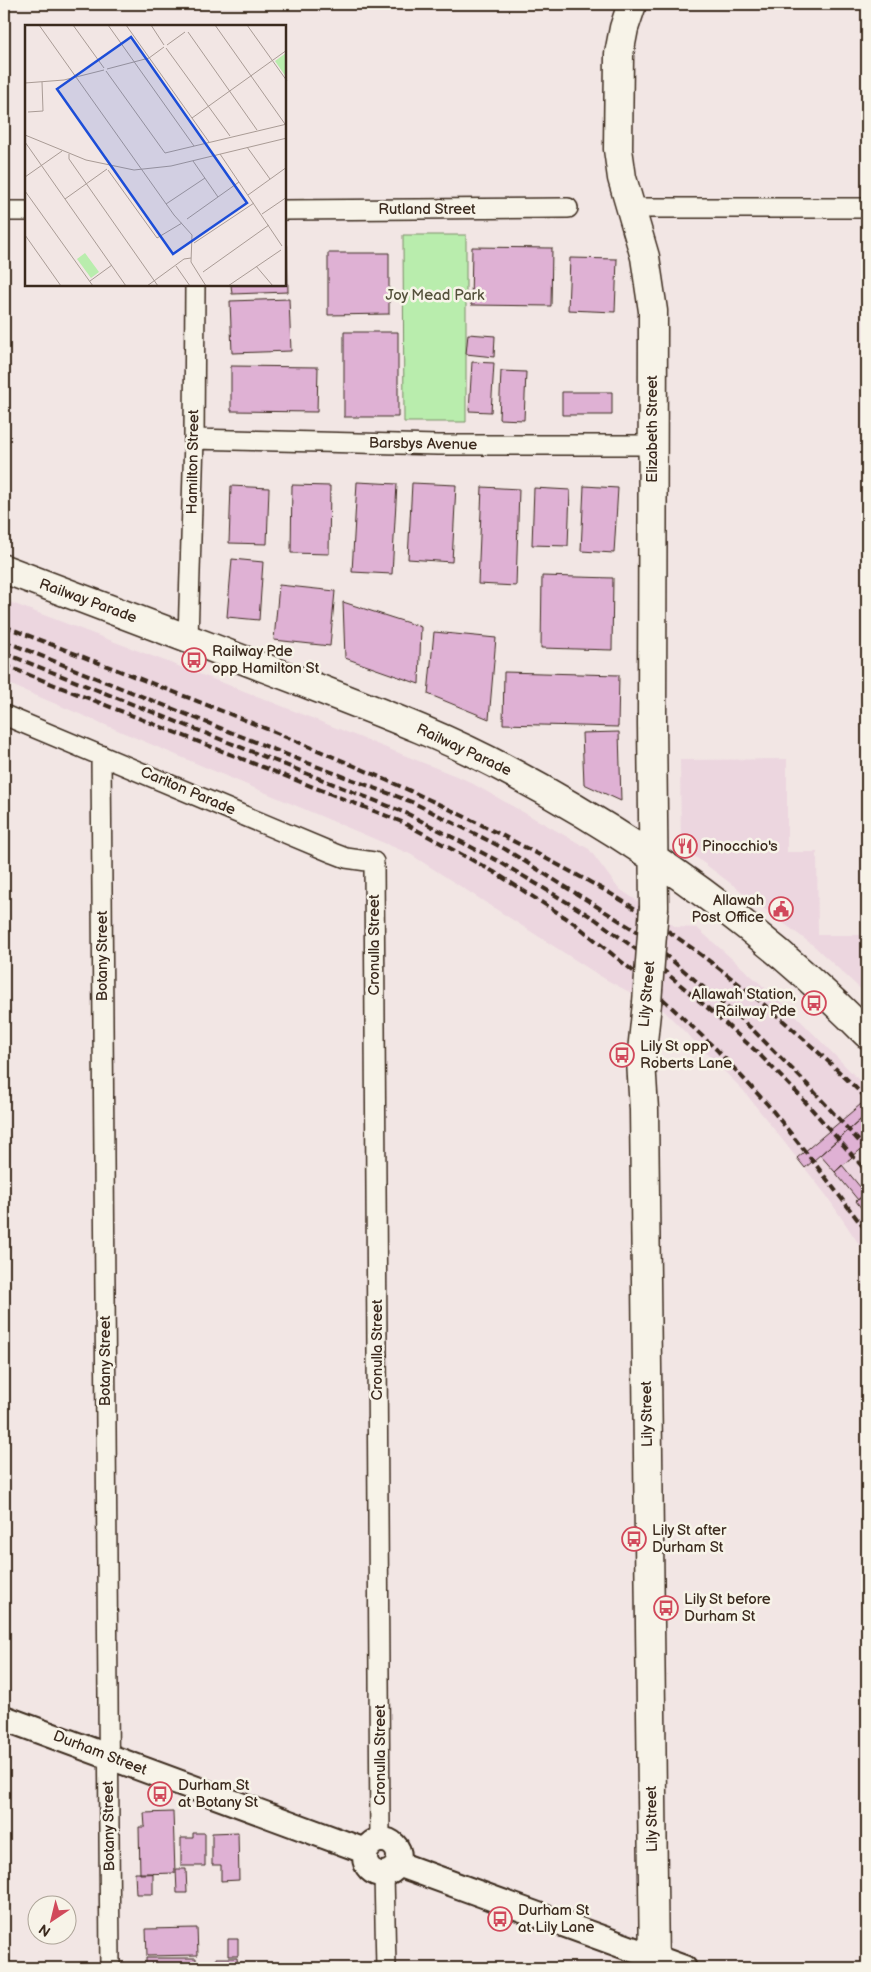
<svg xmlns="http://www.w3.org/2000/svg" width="871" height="1972" font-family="'Balsamiq Sans',sans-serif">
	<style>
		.built { fill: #ecd6df }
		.green { fill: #b9edad; stroke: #7a8c66 }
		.building { fill: #dfb1d4; stroke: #3b2a1e }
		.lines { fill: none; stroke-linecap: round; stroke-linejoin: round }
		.minor-casing { stroke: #3b2a1e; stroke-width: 22 }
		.tertiary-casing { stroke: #3b2a1e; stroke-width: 28 }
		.secondary-casing { stroke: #3b2a1e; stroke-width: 31 }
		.minor { stroke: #f7f3e8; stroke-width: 19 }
		.tertiary { stroke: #f7f3e8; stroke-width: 24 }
		.secondary { stroke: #f7f3e8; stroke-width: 28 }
		.rail { stroke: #3b2a1e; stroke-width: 4; stroke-dasharray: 8 4; stroke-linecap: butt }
		.secondary-bridge-casing { stroke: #3b2a1e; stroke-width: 31; stroke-linecap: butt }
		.secondary-bridge { stroke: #f7f3e8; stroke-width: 28 }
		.labels { text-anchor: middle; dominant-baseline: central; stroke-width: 5; stroke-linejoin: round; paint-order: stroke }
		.street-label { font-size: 15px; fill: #3b2a1e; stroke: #f7f3e8 }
		.park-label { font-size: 15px; fill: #54513b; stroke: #f7f3e8 }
		.poi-label { font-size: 15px; fill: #3b2a1e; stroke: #f7f3e8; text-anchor: start }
		.inset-road { fill: none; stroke: #a99b95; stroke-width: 1 }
		.view { fill: #1d4ed8; fill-opacity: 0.15; stroke: #1d4ed8; stroke-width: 2.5 }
		.inset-edge { fill: none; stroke: #3b2a1e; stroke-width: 2.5 }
	</style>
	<rect width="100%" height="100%" fill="#f2e6e4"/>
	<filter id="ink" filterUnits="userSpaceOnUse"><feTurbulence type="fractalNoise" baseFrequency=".02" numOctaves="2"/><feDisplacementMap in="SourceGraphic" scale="10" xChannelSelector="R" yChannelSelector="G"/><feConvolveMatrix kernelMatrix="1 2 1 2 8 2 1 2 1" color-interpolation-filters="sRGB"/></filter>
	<g filter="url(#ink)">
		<path class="built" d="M4,600L239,689L466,780L589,849L618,888L676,927L697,928L788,1008L867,1088V1256L826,1195L743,1090L663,1010L605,979L410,854L4,682Z
			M787,759V852H817L818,935H867V995L814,946L681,846L680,760Z"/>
		<path class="green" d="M403,235H466V422H404Z"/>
		<path class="building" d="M285,245H287L288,292L232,294L231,285H285Z
			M472,247L552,248L551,306L471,305Z
			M328,253H389V314L328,315Z
			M570,258L617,259L615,312L568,310Z
			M289,299L291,351L232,353L230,301Z
			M344,332H398V417H344Z
			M468,334L495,336L494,357L466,354Z
			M472,362L494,363L491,412L469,411Z
			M231,366L318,367L317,412L231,411Z
			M501,371L526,372L524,420L499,419Z
			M562,392H612V415H562Z
			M357,482L397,484L392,574L352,572Z
			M412,483L456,485L452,562L408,559Z
			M292,485L330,486L329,554L291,553Z
			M231,486L269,488L267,544L229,543Z
			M584,486L618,488L614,553L581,551Z
			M482,487L519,489L516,586L478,584Z
			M534,488L570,490L568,546L532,545Z
			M232,559L263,562L259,620L227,617Z
			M542,576L613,578L612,650L541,648Z
			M279,585L335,591L330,646L274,640Z
			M343,602L421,627L419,684L345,658Z
			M434,632L496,638L489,719L428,694Z
			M504,672L619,675L618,727L503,724Z
			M619,732L621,801L584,784L582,733Z
			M867,1099V1114L805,1168L797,1158Z
			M864,1117L867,1121V1144L835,1172L820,1155Z
			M842,1165L866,1194L858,1200L835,1172Z
			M867,1192V1216L856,1201Z
			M173,1812L175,1873L140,1874L139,1827H145L144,1813Z
			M238,1832L239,1880L221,1881V1865H212V1833Z
			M193,1833H205V1866H181V1838H193Z
			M176,1869H186L187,1893H177Z
			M135,1873H153V1894H136Z
			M197,1928L198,1955L147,1956L146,1929Z
			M228,1939H238V1956H228Z
			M146,1958H196V1968H146Z
			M216,1958H237L238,1968H216Z"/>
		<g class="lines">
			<g class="minor-casing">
				<path id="minor" d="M630,208H867
					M285,210L568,208
					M4,211H26
					M194,439L438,445H652
					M188,638L194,439L195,285
					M4,715L333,853L346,858L374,862L380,1839
					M101,755L110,1968
					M384,1874L386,1968"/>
			</g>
			<g class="tertiary-casing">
				<path id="tertiary" d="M4,1718L365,1851
					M365 1857a17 17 0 1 1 34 0a17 17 0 1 1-34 0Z
					M398,1864L684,1968"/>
			</g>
			<g class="secondary-casing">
				<path id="secondary" d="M632,4L624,28L619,54L618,149L622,178L645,257L653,311L652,724L654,907
					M4,569C103,607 203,644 302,682C371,709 442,735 507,770C639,840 762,928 867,1034
					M647,1003L641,1061L644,1110L654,1968"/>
			</g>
			<use href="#minor" class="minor"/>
			<use href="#tertiary" class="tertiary"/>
			<use href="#secondary" class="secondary"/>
			<path class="rail" d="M4,626C185,697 374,765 545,858C577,875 610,892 640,912C722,966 798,1030 867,1099
				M4,641L305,762L412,802L505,849L636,931L675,963L751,1028L808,1085L867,1150
				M4,653L406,813L498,861L545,889L595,919L656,964L717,1016L758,1053L801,1097L867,1172
				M4,665L402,822L494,872L574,923L633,971L717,1050L768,1105L816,1165L867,1232"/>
			<g class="secondary-bridge-casing">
				<path id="secondary-bridge" d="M647,1003L654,907"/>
			</g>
			<use href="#secondary-bridge" class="secondary-bridge"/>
		</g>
	</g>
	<defs>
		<g id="bus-ring" transform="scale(1.25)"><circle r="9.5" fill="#f7f3e8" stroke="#d1495b" stroke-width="1.5"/><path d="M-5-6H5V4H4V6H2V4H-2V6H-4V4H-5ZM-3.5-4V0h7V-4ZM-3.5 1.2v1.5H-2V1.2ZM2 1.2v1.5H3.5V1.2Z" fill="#d1495b"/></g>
		<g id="restaurant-ring" transform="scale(1.25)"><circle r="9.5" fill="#f7f3e8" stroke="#d1495b" stroke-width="1.5"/><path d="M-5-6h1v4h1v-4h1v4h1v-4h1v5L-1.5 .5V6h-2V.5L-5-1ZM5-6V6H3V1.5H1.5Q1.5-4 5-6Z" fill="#d1495b"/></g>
		<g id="civic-ring" transform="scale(1.25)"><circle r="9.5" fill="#f7f3e8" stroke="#d1495b" stroke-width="1.5"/><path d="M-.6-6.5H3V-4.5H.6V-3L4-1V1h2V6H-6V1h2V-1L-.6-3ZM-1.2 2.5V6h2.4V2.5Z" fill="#d1495b"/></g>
	</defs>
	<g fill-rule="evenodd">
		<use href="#bus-ring" x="194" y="660"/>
		<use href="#restaurant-ring" x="685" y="846"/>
		<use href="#civic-ring" x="781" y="909"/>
		<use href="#bus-ring" x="814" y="1003"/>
		<use href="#bus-ring" x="622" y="1055"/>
		<use href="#bus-ring" x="634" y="1539"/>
		<use href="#bus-ring" x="666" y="1608"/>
		<use href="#bus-ring" x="160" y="1794"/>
		<use href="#bus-ring" x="500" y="1919"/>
	</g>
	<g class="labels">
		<g class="street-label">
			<text x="427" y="209">Rutland Street</text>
			<text transform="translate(652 429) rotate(-90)">Elizabeth Street</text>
			<text transform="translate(423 444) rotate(1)">Barsbys Avenue</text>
			<text transform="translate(193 462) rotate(-89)">Hamilton Street</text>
			<text transform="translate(88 601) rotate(20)">Railway Parade</text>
			<text transform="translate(464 750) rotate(25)">Railway Parade</text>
			<text transform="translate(188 791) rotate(23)">Carlton Parade</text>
			<text transform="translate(374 945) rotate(-90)">Cronulla Street</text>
			<text transform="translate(102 956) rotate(-90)">Botany Street</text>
			<text transform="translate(647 994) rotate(-85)">Lily Street</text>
			<text transform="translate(377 1350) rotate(-90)">Cronulla Street</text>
			<text transform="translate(105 1361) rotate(-90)">Botany Street</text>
			<text transform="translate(647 1414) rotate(-91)">Lily Street</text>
			<text transform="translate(100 1753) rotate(21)">Durham Street</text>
			<text transform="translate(380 1755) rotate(-90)">Cronulla Street</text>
			<text transform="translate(652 1819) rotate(-91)">Lily Street</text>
			<text transform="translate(109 1826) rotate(-91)">Botany Street</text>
		</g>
		<g class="park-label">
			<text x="435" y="295">Joy Mead Park</text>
		</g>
		<g class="poi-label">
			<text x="212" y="651">Railway Pde<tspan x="212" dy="17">opp Hamilton St</tspan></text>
			<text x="702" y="846">Pinocchio's</text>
			<text x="764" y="900" text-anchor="end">Allawah<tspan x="764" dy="17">Post Office</tspan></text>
			<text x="796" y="994" text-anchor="end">Allawah Station,<tspan x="796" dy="17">Railway Pde</tspan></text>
			<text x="640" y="1046">Lily St opp<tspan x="640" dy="17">Roberts Lane</tspan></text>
			<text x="652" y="1530">Lily St after<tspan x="652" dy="17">Durham St</tspan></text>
			<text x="684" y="1599">Lily St before<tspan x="684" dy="17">Durham St</tspan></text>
			<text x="178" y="1785">Durham St<tspan x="178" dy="17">at Botany St</tspan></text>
			<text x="518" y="1910">Durham St<tspan x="518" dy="17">at Lily Lane</tspan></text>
		</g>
	</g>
	<g transform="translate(25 25)">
		<rect width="261" height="261" fill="#f2e6e4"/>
		<path d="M261,28V52L250,36ZM60,228L74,247L66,253L52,234Z" fill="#b9edad"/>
		<path class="inset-road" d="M14,0L149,190L167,210L166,237L181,261M48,0L79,43M83,0L169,121M101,0L184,117M126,0L139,20M190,0L260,99M222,0L262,56M163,7L232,105M142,20L160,7M141,23L205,111M82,44L124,33L139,22M81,46L140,128L262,99M0,58L39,55L79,45M3,87L18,86L17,57M167,93L262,25M0,110L61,135L109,145L146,141L262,113M0,117L101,261M222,122L245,154M44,129V134L133,261M195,129L257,221M168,136L193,172M83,145L132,213L157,198M0,152L37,126M0,166L68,261M223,170L262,142M40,174L82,144M141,179L180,153M237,189L262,172M162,194L214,157M0,210L36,261M169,218L229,178M151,241L165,261M231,241L248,261M178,247L244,200M65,256L87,240M122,261L159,234L166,233M203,261L256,225"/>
		<path class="view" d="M106,12L222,178L148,229L32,64Z"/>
		<rect width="261" height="261" class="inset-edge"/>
	</g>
	<rect width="871" height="1972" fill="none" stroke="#f7f3e8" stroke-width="20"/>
	<rect x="10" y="10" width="851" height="1952" fill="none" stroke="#3b2a1e" stroke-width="2" filter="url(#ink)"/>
	<g transform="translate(52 1920) rotate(215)"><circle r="24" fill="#f7f3e8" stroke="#aca397"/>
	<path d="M0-4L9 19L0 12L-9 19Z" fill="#d1495b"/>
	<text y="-8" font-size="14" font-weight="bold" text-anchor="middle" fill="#3b2a1e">N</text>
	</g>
</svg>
